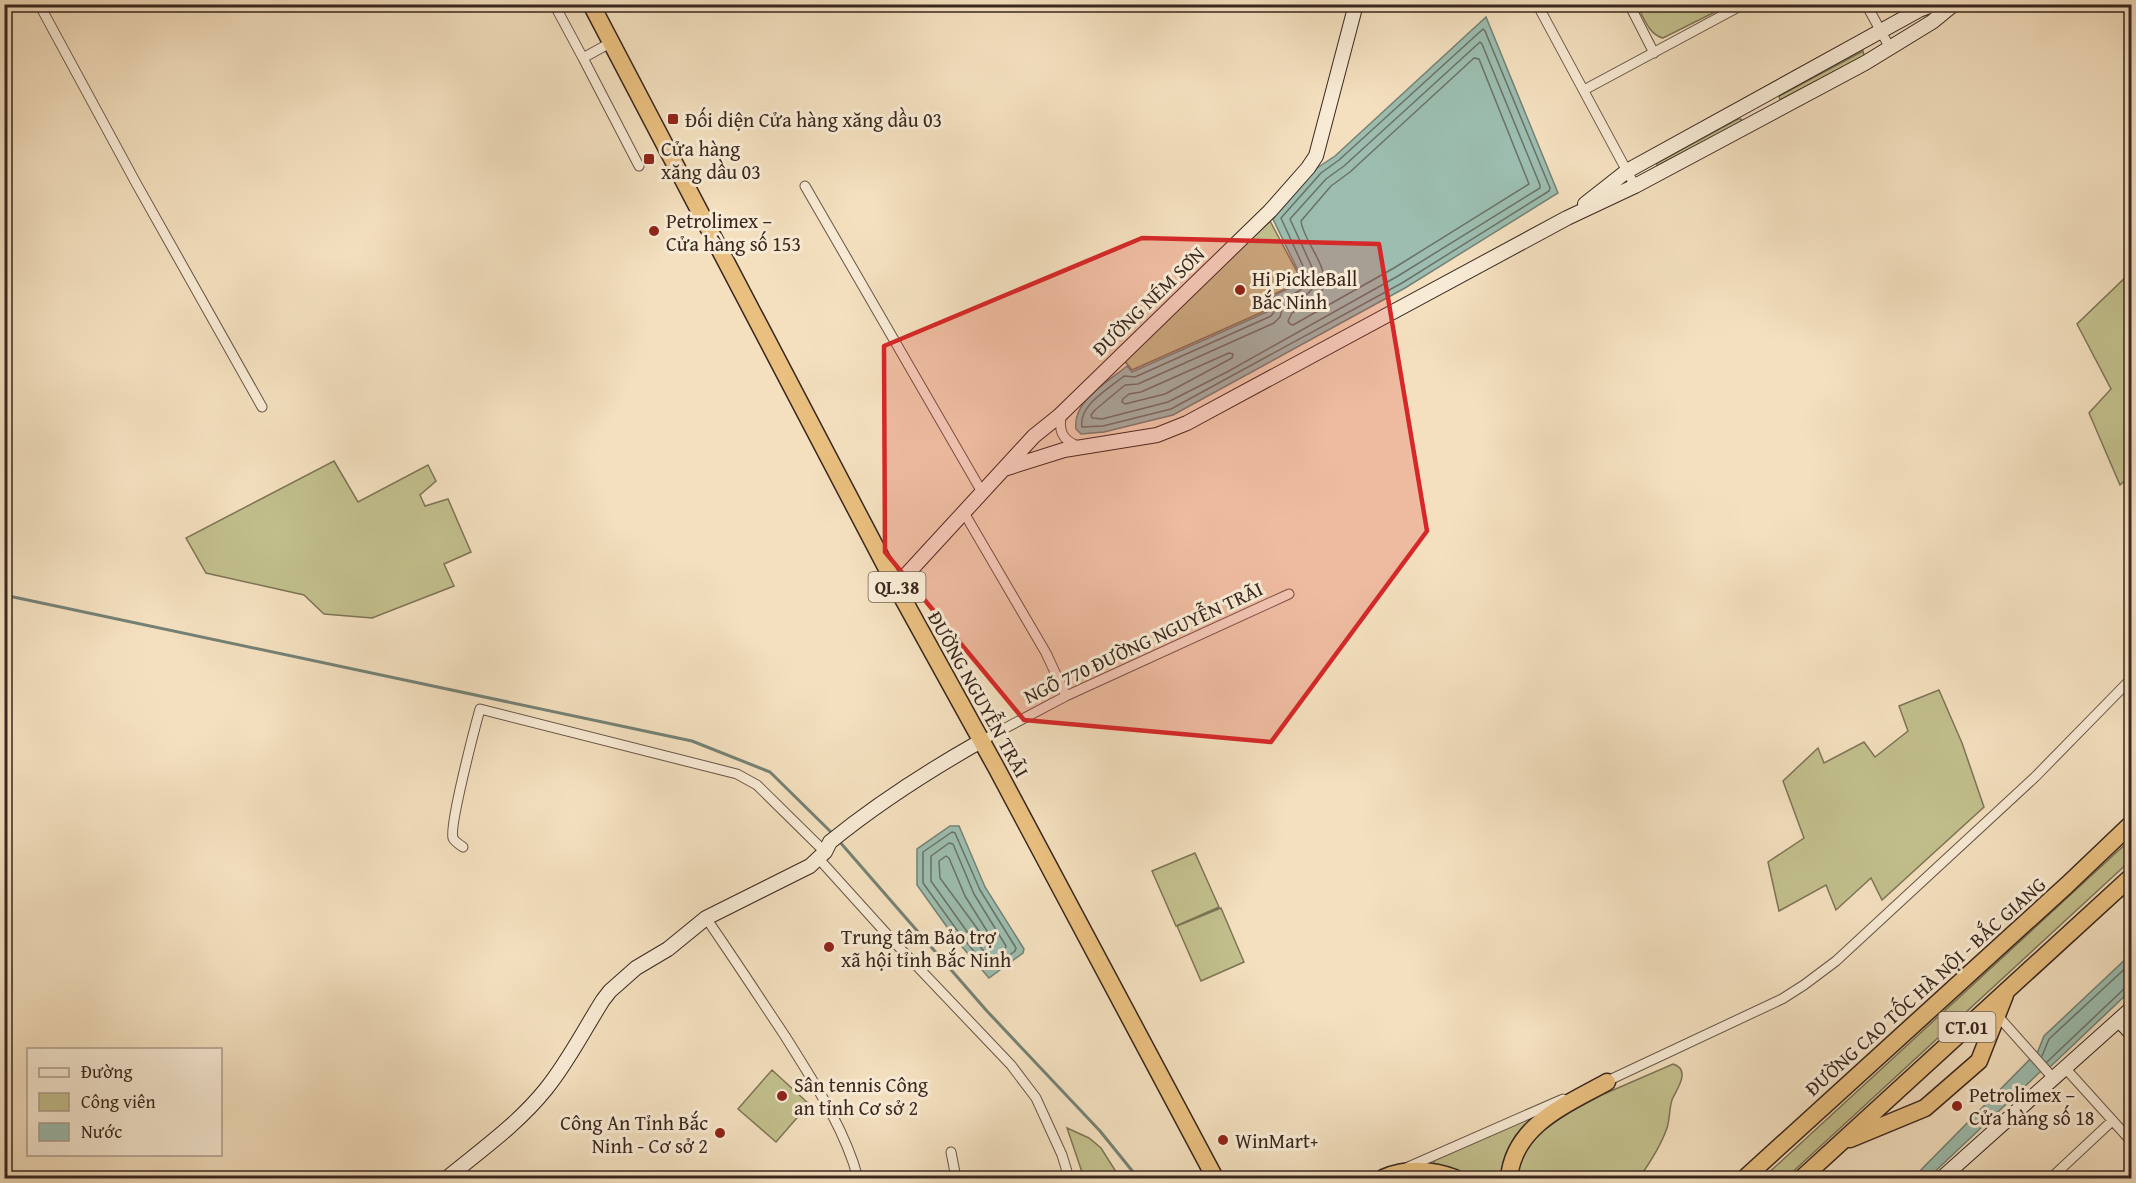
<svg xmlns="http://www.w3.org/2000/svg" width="2136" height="1183" font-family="'Gentium Book Plus',serif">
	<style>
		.green { fill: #c2c08d; stroke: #7e7456; stroke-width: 1.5 }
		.water { fill: #9cbdaf; stroke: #748175; stroke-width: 1.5 }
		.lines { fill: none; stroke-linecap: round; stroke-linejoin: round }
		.shore { stroke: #6a7267; stroke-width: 1.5 }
		.stream { stroke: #748175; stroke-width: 3 }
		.street-casing { stroke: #685547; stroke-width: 11 }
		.secondary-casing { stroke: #39271f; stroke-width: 16 }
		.highway-casing { stroke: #39271f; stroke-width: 19 }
		.street { stroke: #f8ebd5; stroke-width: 9 }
		.secondary { stroke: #f8ebd5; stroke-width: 14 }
		.highway { stroke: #eac080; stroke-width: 16 }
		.marked { fill: #d62828; fill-opacity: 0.2; stroke: #d62828; stroke-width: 4.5; stroke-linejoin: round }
		.poi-dot { fill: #8f2418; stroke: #f8ebd5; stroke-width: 2 }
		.labels { text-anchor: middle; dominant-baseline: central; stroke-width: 6; stroke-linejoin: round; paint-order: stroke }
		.shield { fill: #f8ebd5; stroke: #726256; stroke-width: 1.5 }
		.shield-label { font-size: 18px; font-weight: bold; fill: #39271f }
		.poi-label { font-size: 20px; fill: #39271f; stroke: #f8ebd5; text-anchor: start }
		.street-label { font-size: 20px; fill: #39271f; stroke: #f8ebd5 }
	</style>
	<rect width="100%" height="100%" fill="#f4e0bf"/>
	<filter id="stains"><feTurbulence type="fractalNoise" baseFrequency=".00333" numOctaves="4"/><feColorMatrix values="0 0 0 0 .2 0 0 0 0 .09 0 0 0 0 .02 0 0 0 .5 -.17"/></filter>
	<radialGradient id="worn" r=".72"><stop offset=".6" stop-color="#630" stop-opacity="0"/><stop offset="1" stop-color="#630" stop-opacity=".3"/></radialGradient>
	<path class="green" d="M1637,5H1729L1663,38C1649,35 1643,16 1637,5Z
		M1863,51L1864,56L1780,100L1779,96Z
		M1738,119H1741L1742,122L1657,166V163Z
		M1270,221L1301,279L1298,283L1270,296L1266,300L1267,310L1132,370L1123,359Z
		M2131,272V475L2120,485L2089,413L2111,389L2077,324Z
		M334,461L358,502L428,465L436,481L420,495L425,506L448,499L471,552L444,564L454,586L372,618L324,614L304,595L206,573L186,538Z
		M1939,690L1962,743L1984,807L1882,900L1871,878L1836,910L1826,885L1779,911L1768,862L1804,838L1783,781L1818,748L1824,763L1864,742L1875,757L1908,731L1899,706Z
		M2131,839V860L1786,1178H1763Z
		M1195,853L1219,907L1176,926L1152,871Z
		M1221,908L1244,962L1201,981L1177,926Z
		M1673,1064C1692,1070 1676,1090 1672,1100C1669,1109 1670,1119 1667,1128C1661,1145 1649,1164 1639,1178H1516L1521,1158L1536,1131L1581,1104Z
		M772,1070L809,1104L776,1142L738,1109Z
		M1534,1115L1536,1116L1504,1178H1470L1434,1164V1160Z
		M1067,1128L1089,1138L1101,1148L1120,1178H1084Z"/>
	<path class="water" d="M1486,17L1558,193L1405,288L1173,415L1104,432L1081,434L1076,429C1072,401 1108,382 1127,366L1132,372L1269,311C1270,286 1291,295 1302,279L1273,219L1317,168L1335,156Z
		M950,826H959L985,887L1024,949L1023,953L989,978L957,941L917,885V849Z
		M5,901C14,958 14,1001 5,1057Z
		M2131,954V990L2050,1067L2040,1072L1928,1178H1913L2038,1051L2044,1036Z"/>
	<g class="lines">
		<path class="shore" d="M1483,29L1485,31L1550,188L1549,191L1402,283L1171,409L1103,426L1082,427C1078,405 1110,388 1124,376L1135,377L1271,316L1274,312L1277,301C1289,295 1307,292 1308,277L1281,218L1321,173L1339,160Z
			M1480,42L1482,44L1540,185V188L1398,276L1227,372L1168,402L1102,419L1092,418L1091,415L1095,410L1125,385L1138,384L1274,323L1280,317L1283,306C1298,299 1316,295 1316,276L1290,219L1326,179L1344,166Z
			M1474,58L1479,59L1529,184L1394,268L1293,325L1290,324L1288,321L1292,313C1298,309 1307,307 1313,302C1343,277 1304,247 1301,221L1331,186L1350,172Z
			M1229,353L1233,354L1232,358L1165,394L1125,404L1122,402L1123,399L1129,394L1141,392Z
			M952,832L955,833L980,890L1016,948L1015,951L991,969L988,968L962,937L923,883V852Z
			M949,843L953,844L974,894L1006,946L1005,949L993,958H990L968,933L931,881V856Z
			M946,856L949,858L965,896L987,931L985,935H982L940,878L939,861Z
			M4,945L7,970L4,1014
			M2042,1056L2049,1039L2132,962
			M2047,1062L2125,988L2132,986"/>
		<path class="stream" d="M4,595L692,741L770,772L833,834
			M839,841L986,1010L1100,1131L1138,1178"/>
		<g class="street-casing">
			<path id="street" d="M39,4L136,183L262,407
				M554,4L583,58L610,43
				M1537,4L1635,186
				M1629,4L1654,53
				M1866,4L1890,48
				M583,58L639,166
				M1584,90L1744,4
				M805,186L982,492
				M1062,412C1058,429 1061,440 1078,446
				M963,511L1046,653L1066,696
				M981,741L1066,696L1289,594
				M463,847C460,845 454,841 453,838C449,826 475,727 480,709L737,774L757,785L825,852
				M819,859L894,942L1011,1065L1036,1098L1062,1155L1069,1178
				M706,918C733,957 759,997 785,1036C813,1081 844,1127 858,1178
				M1997,1015L2054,1079
				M2066,1069L2132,1142
				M1603,1083L1782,999L1804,985L1836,961L2035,777L2132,678
				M951,1152L956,1178
				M1408,1167L1563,1099
				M2051,1178L2112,1121"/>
		</g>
		<g class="secondary-casing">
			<path id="secondary" d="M1585,204L1627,171L1919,10L1935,4
				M1004,469L1064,450L1157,435L1187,423L1567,218L1635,186L1865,63L1932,22L1954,4
				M896,586L1034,436L1059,416L1270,211L1308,168L1316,156L1356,4
				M2119,1020L2132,1034
				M447,1178C481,1150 518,1124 546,1089C568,1062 584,1030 603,1000L610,991L636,968L668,949L706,918L810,866L825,852L830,842C878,803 928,771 981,741
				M1942,1178L2132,1008"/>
		</g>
		<g class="highway-casing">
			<path id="highway" d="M591,4L896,586L997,769L1215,1178
				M1850,1139L1925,1108L1979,1061L2005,995
				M1383,1178C1406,1168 1432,1169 1455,1178
				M1509,1178C1514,1125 1566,1105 1607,1082
				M1745,1178L2067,885L2132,823
				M1802,1178L2132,876"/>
		</g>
		<use href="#street" class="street"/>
		<use href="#secondary" class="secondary"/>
		<use href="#highway" class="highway"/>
	</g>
	<path class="marked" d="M1142,238L1379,244L1427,531L1271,742L1024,720L885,552L884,346Z"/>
	<g class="poi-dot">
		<rect x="667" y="113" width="12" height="12" rx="3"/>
		<rect x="643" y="153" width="12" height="12" rx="3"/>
		<circle cx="654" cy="231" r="6"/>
		<circle cx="1240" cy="290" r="6"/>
		<circle cx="829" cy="947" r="6"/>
		<circle cx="782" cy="1096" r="6"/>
		<circle cx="1957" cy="1106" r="6"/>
		<circle cx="720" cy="1133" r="6"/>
		<circle cx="1223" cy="1140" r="6"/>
	</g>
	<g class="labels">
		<g class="shield">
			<rect x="868.5" y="572" width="57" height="30" rx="4.5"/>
			<rect x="1938.5" y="1012" width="57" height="30" rx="4.5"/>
		</g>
		<g class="shield-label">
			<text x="897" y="587">QL.38</text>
			<text x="1967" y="1027">CT.01</text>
		</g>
		<g class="poi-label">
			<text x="685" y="119">Đối diện Cửa hàng xăng dầu 03</text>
			<text x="661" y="148">Cửa hàng<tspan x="661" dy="23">xăng dầu 03</tspan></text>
			<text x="666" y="220">Petrolimex –<tspan x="666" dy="23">Cửa hàng số 153</tspan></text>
			<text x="1252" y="278">Hi PickleBall<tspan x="1252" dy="23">Bắc Ninh</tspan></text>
			<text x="841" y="936">Trung tâm Bảo trợ<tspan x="841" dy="23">xã hội tỉnh Bắc Ninh</tspan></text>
			<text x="794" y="1084">Sân tennis Công<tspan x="794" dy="23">an tỉnh Cơ sở 2</tspan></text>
			<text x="1969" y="1094">Petrolimex –<tspan x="1969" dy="23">Cửa hàng số 18</tspan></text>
			<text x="708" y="1122" text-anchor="end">Công An Tỉnh Bắc<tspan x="708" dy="23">Ninh - Cơ sở 2</tspan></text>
			<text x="1235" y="1140">WinMart+</text>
		</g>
		<g class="street-label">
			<text transform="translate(1148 301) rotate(-44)">ĐƯỜNG NÉM SƠN</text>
			<text transform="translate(1143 642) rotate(-25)">NGÕ 770 ĐƯỜNG NGUYỄN TRÃI</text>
			<text transform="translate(979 694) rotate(61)">ĐƯỜNG NGUYỄN TRÃI</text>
			<text transform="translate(1925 986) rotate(-42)">ĐƯỜNG CAO TỐC HÀ NỘI - BẮC GIANG</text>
		</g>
	</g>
	<rect width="2136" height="1183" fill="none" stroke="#f4e0bf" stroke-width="24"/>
	<rect x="6" y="6" width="2124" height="1171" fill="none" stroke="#39271f" stroke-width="3"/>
	<rect x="12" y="12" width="2112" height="1159" fill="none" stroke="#39271f" stroke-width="1.5"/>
	<rect x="27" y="1048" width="195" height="108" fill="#f8ebd5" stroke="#ac9d8c" stroke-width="1.5"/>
	<rect x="39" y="1068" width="30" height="9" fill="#f8ebd5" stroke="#ac9d8c" stroke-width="1.5"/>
	<text x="81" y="1078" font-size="18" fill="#39271f">Đường</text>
	<rect x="39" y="1093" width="30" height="18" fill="#c2c08d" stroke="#ac9d8c" stroke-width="1.5"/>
	<text x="81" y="1108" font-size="18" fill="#39271f">Công viên</text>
	<rect x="39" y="1123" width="30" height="18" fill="#9cbdaf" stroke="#ac9d8c" stroke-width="1.5"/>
	<text x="81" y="1138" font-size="18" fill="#39271f">Nước</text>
	<rect width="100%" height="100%" filter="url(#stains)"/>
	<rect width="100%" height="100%" fill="url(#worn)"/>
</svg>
